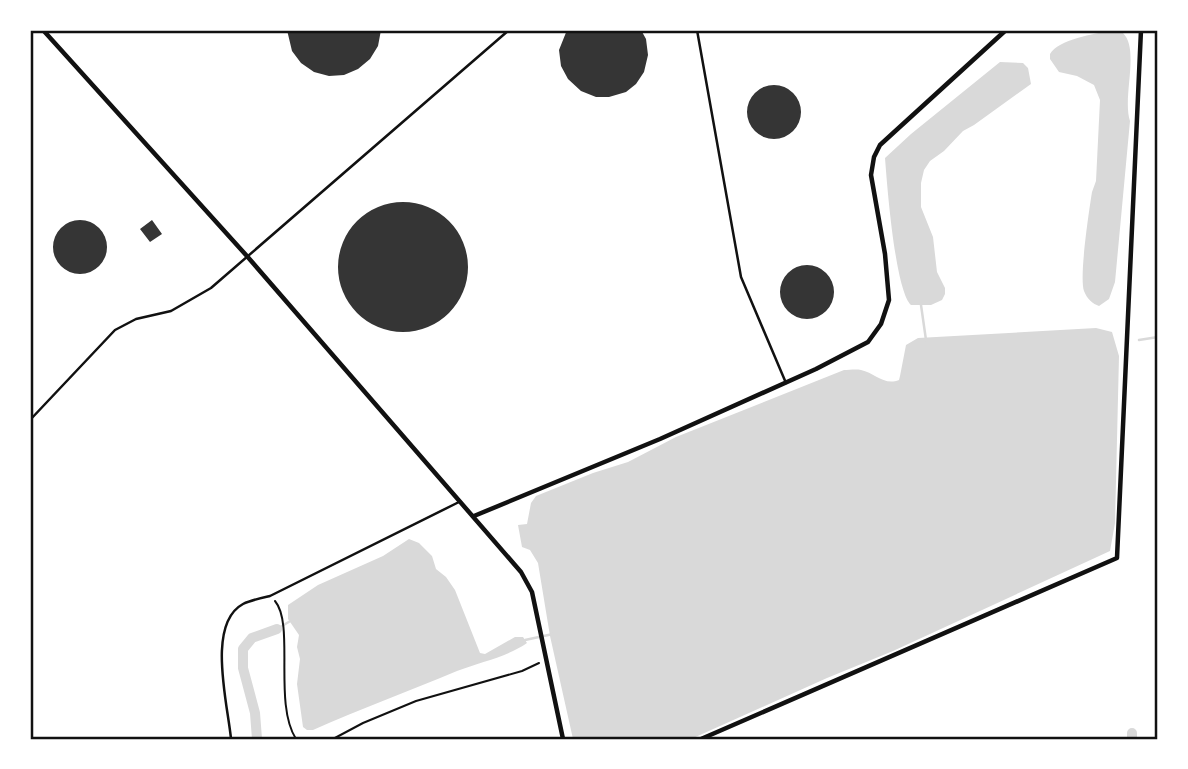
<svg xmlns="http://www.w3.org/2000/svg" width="1188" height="769" font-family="Rubik,sans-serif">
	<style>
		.water { fill: #d9d9d9 }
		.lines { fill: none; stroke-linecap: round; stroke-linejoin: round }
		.stream { stroke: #d9d9d9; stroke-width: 2.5 }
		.canal { stroke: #d9d9d9; stroke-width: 10 }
		.building { fill: #353535 }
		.path { stroke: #111; stroke-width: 2 }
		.service { stroke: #111; stroke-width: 2.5 }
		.minor { stroke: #111; stroke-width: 4.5 }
		.neatline { fill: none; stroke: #111; stroke-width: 2.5 }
	</style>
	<rect width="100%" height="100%" fill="#fff"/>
	<path class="water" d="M1111,31L1123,33C1140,50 1122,97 1130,121L1115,282L1109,299L1099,306C1093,304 1087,299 1084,291C1079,277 1089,211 1092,192L1096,181L1100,100L1094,85L1077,76L1059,72L1050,59V54C1058,40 1095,33 1111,31Z
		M1000,62L1023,63L1028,68L1031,84L974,125L963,131L944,151L930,161L924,170L921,183V207L933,237L937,272L945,288V294L942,300L931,305H911C895,290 887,184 885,158L911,134Z
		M1096,328L1112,332L1119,356L1115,523L1110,551L893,651L827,678L691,739H573L550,636L538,563L530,550L522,547L518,525L527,524L531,503L536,496L593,473L628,462L676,437L844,370C849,370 856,369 861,370C875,373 884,386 899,380L900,376L906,345L918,338Z
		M409,539L419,543L432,556L436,569L446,577L455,590L480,653L485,654L515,637H523L527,643C507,657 480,662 457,671C409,691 360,709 313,730H307L303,727L297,684L300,659L297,647L299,635L288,619V605L318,585L383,556Z"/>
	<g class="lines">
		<path class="stream" d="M921,305L926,340
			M1139,340L1158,337
			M277,629L292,620
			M525,640L553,634"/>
		<path class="canal" d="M257,739L255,713L243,668V649L252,638L277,629
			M1132,739V733"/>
	</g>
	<path class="building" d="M287,30H381L378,46L370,59L358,69L344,75L329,76L314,72L301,63L292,51Z
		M567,30H641L646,39L648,55L644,72L636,84L626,92L609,97H596L581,91L568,79L561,66L559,50Z
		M747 112a27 27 0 1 1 54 0a27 27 0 1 1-54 0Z
		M338 267a65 65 0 1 1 130 0a65 65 0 1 1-130 0Z
		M152,220L162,234L150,242L140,229Z
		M53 247a27 27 0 1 1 54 0a27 27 0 1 1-54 0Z
		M780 292a27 27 0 1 1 54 0a27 27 0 1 1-54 0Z"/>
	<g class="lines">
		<path class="path" d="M275,601C295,625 273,703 296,739
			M333,739L363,723L416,701L522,671L539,663"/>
		<path class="service" d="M697,30L741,277L786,383
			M30,420L115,330L136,319L171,311L211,288L509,30
			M231,739C228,705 206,624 243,604C251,600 261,598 270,596L459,502"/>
		<path class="minor" d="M43,30L246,255L521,572L532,592L563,739
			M474,516L660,439L816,369L868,342L881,324L889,300L885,254L871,175L874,157L880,145L1006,30
			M701,739L1117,558L1141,30"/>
	</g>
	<rect width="1188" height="769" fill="none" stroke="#ffffff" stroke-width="63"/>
	<rect x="32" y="32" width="1124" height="706" class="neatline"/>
</svg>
